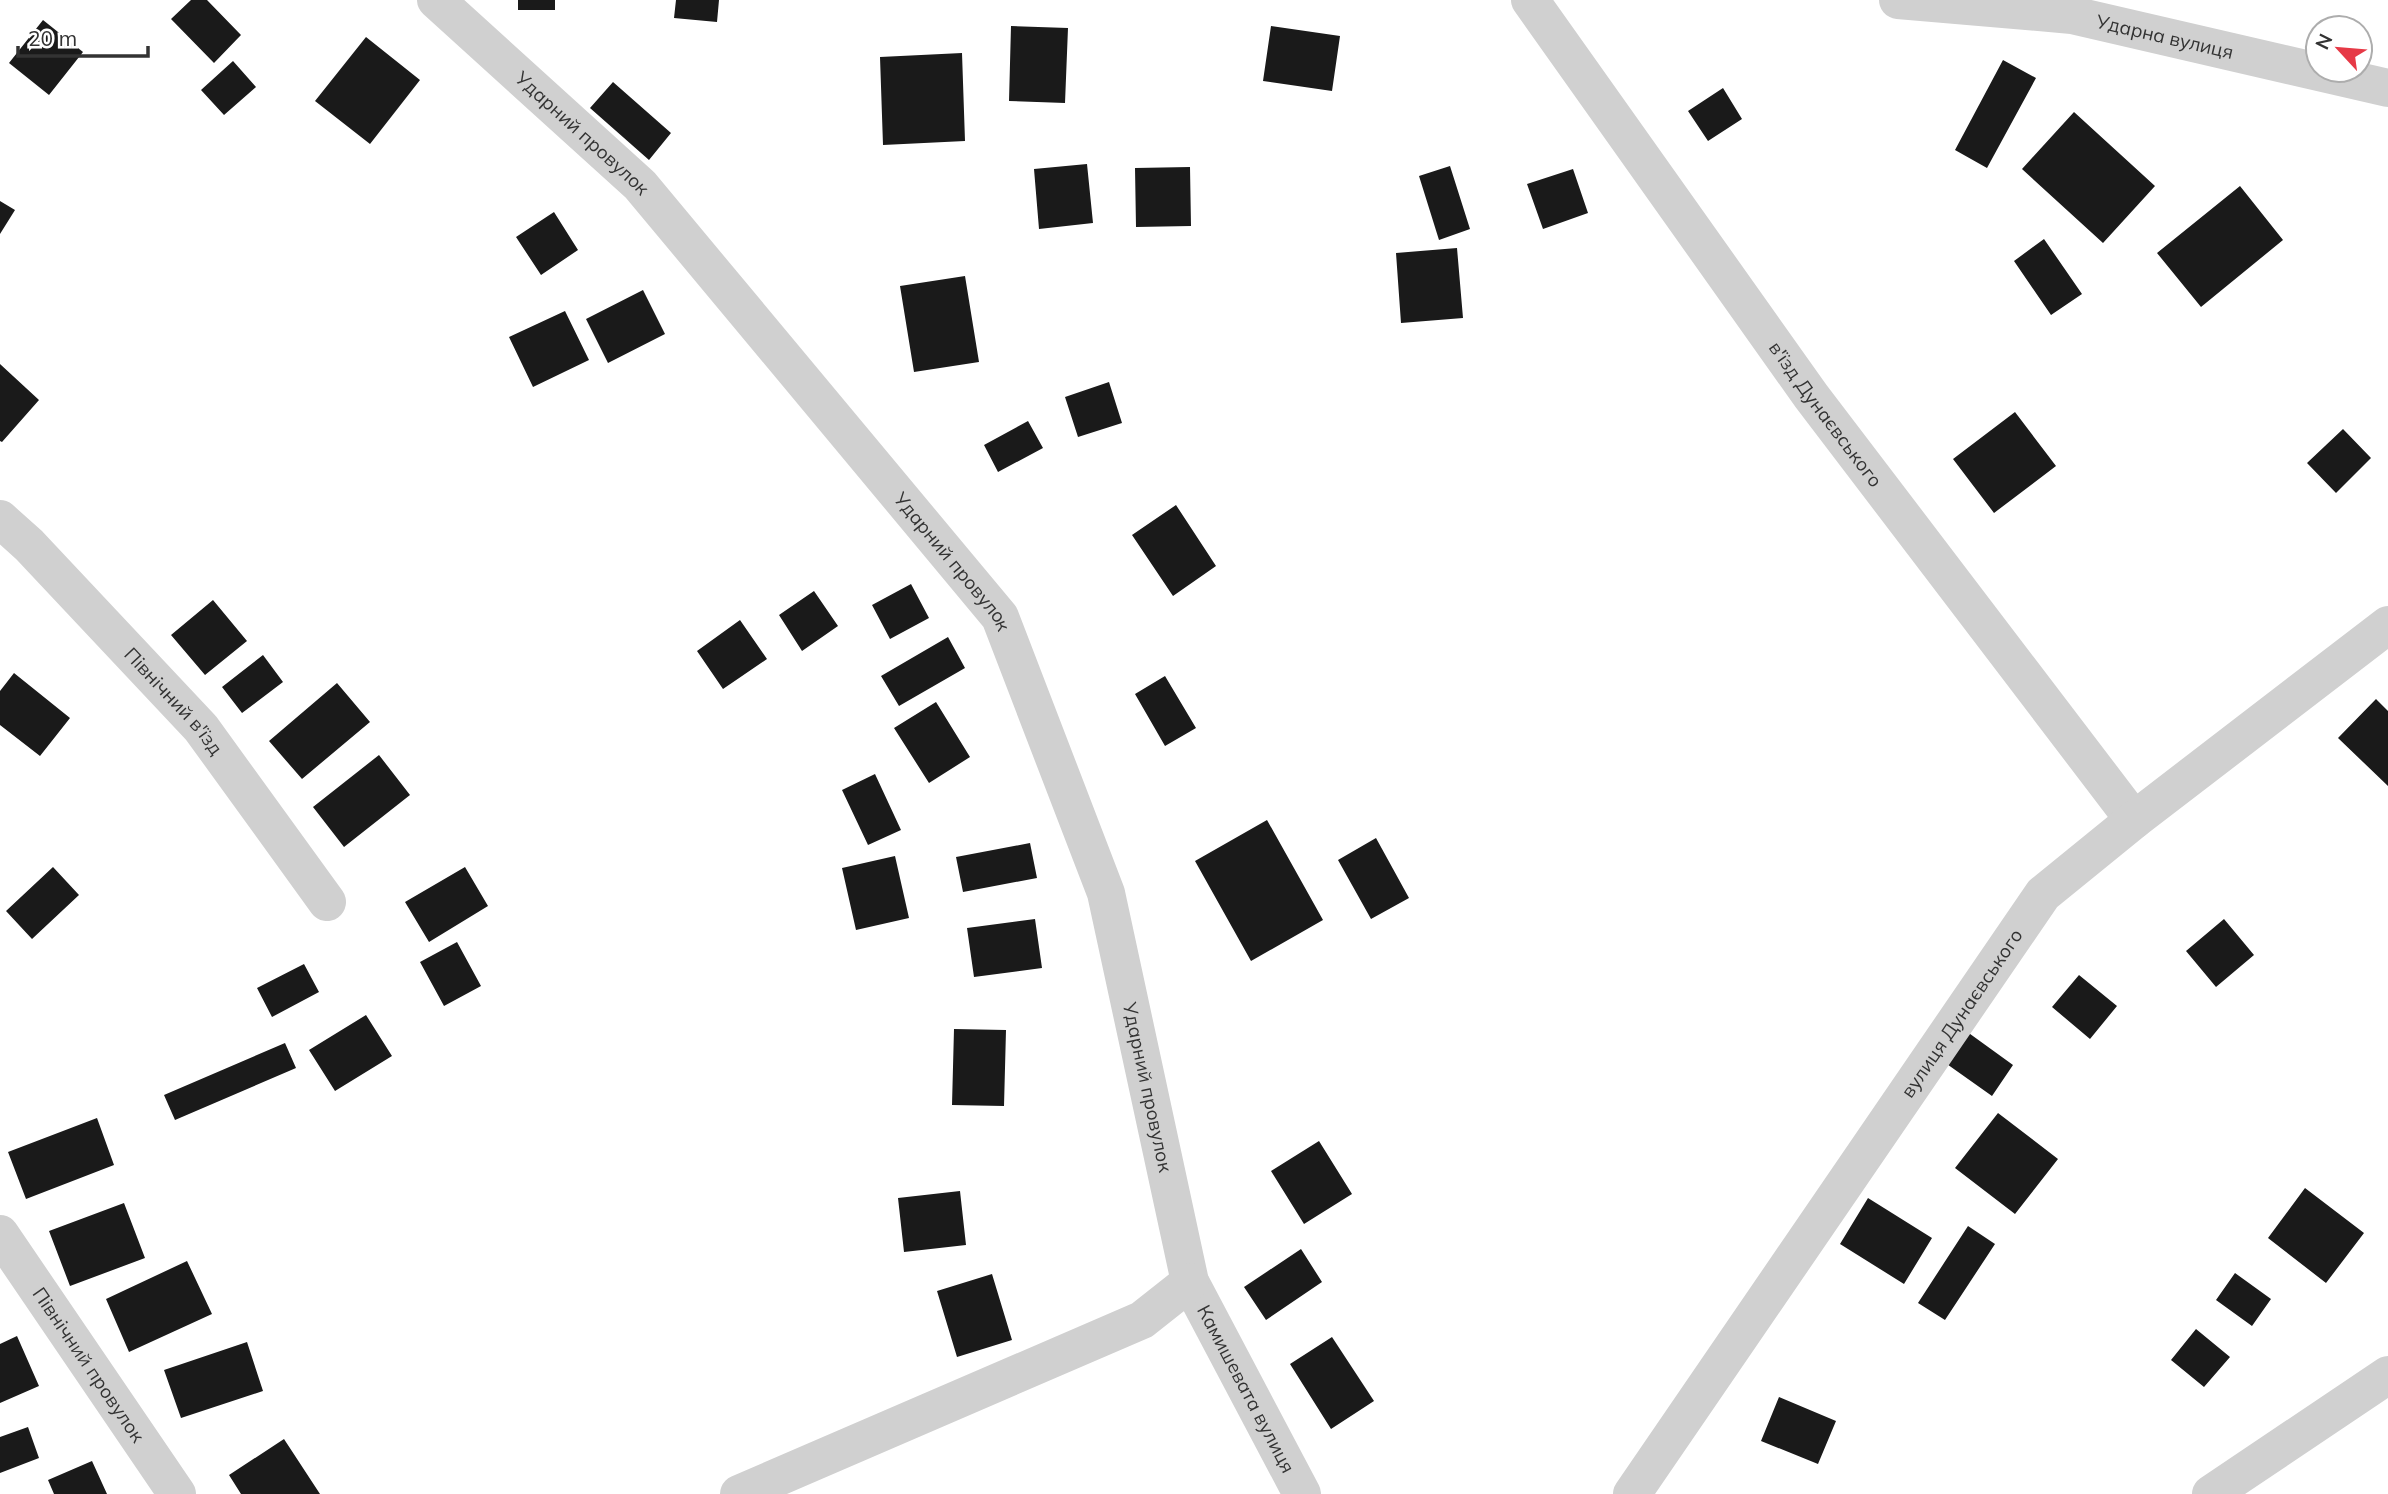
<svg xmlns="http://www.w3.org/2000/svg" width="2388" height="1494" font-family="Mulish,sans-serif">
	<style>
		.building { fill: #1a1a1a }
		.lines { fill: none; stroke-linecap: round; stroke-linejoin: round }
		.minor { stroke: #d0d0d0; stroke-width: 38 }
		.labels { text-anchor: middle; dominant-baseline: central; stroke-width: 7; stroke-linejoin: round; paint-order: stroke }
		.street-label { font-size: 19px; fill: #333; stroke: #fff }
	</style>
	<rect width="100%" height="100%" fill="#fff"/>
	<path class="building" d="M191,0H207L241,35L214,63L171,19Z
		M518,0H555V10H518Z
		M676,0H719L717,22L674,18Z
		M43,20L83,52L49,95L9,63Z
		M1011,26L1068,28L1065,103L1009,101Z
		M1271,26L1340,36L1332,91L1263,81Z
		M366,37L420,80L370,144L315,101Z
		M962,53L965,141L883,145L880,57Z
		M2003,60L2036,78L1987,168L1955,150Z
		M233,61L256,87L224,115L201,90Z
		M613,82L671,133L649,160L590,108Z
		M1723,88L1742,119L1708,141L1688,111Z
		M2074,112L2155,186L2103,243L2022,169Z
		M1087,164L1093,223L1039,229L1034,169Z
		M1450,166L1470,229L1439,240L1419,176Z
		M1190,167L1191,226L1136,227L1135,168Z
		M1573,169L1588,213L1543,229L1527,184Z
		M2240,186L2283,240L2201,307L2157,253Z
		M0,201L15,210L0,234Z
		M554,212L578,250L541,275L516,237Z
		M2044,239L2082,294L2051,315L2014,261Z
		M1457,248L1463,318L1401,323L1396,253Z
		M965,276L979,362L914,372L900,286Z
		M643,290L665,334L608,363L586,319Z
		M565,311L589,360L533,387L509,337Z
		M0,364L39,400L2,442L0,441Z
		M1109,382L1122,423L1078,437L1065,397Z
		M2015,412L2056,466L1994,513L1953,459Z
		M1028,421L1043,448L998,472L984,445Z
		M2343,429L2371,458L2336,493L2307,463Z
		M1176,505L1216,566L1173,596L1132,535Z
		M911,584L929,618L890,639L872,605Z
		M814,591L838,626L802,651L779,615Z
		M213,600L247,641L205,675L171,635Z
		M740,620L767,659L723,689L697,651Z
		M948,637L965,668L899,706L881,676Z
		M263,655L283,682L242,713L222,687Z
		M14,673L70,718L40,756L0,725V691Z
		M1165,676L1196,728L1165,746L1135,694Z
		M337,683L370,722L302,779L269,741Z
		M2376,699L2388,711V786L2338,738Z
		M936,702L970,757L929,783L894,728Z
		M379,755L410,795L344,847L313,807Z
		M875,774L901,830L868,845L842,790Z
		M1267,820L1323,920L1251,961L1195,861Z
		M1376,838L1409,898L1371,919L1338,860Z
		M1030,843L1037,878L963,892L956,857Z
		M895,856L909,918L856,930L842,868Z
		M53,867L79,895L32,939L6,911Z
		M465,867L488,906L429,942L405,902Z
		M1035,919L1042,968L974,977L967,928Z
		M2224,919L2254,955L2216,987L2186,951Z
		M457,942L481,986L444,1006L420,962Z
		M304,964L319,992L272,1017L257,988Z
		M2079,975L2117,1006L2090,1039L2052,1007Z
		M366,1015L392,1056L335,1091L309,1050Z
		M954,1029L1006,1030L1004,1106L952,1105Z
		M1966,1031L2013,1065L1992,1096L1944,1062Z
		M285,1043L296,1068L175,1120L164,1095Z
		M1998,1113L2058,1159L2015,1214L1955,1168Z
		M97,1118L114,1165L26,1199L8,1152Z
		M1319,1141L1352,1194L1304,1224L1271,1171Z
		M2305,1188L2364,1233L2326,1283L2268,1238Z
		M960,1191L966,1245L904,1252L898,1198Z
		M1868,1198L1932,1238L1904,1284L1840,1244Z
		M124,1203L145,1258L70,1286L49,1231Z
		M1968,1226L1995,1244L1945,1320L1918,1303Z
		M1301,1249L1322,1282L1266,1320L1244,1287Z
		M187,1261L212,1314L129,1352L106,1299Z
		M2235,1273L2271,1299L2252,1326L2216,1300Z
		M992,1274L1012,1340L957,1357L937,1291Z
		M2196,1329L2230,1357L2204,1387L2171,1360Z
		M17,1336L39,1386L0,1403V1344Z
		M1332,1337L1374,1401L1331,1429L1290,1364Z
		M247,1342L263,1391L181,1418L164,1370Z
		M1779,1397L1836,1421L1818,1464L1761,1441Z
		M28,1427L39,1458L0,1473V1437Z
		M284,1439L320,1494H241L229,1475Z
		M92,1461L107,1494H54L48,1480Z"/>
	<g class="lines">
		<g class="minor">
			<path id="s1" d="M436,0L640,185L1000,617L1106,893L1190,1282L1302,1494"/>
			<path id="s2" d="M1530,0L1811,396L2134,820"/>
			<path id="s3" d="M1898,0L2072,15L2388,88"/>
			<path id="s4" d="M0,519L29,545L201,728L327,902"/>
			<path id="s5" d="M0,1234L177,1494"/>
			<path d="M739,1494L1142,1320L1190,1282"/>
			<path id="s6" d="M1632,1494L2043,894L2134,820L2388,625"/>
			<path d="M2211,1494L2388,1375"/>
		</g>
	</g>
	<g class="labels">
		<g class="street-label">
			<text stroke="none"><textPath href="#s3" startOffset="270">Ударна вулиця</textPath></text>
			<text stroke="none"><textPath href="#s1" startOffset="198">Ударний провулок</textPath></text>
			<text stroke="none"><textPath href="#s2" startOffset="509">в'їзд Дунаєвського</textPath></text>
			<text stroke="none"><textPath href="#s1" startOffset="765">Ударний провулок</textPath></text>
			<text stroke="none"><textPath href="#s4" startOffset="252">Північний в'їзд</textPath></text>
			<text stroke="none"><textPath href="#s6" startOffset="583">вулиця Дунаєвського</textPath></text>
			<text stroke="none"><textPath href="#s1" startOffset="1332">Ударний провулок</textPath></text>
			<text stroke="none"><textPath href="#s5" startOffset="158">Північний провулок</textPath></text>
			<text stroke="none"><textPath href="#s1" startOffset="1652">Камишевата вулиця</textPath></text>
		</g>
	</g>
	<g transform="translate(2339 49) rotate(296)"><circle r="33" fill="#ffffff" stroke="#adadad" stroke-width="2"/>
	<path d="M0-5L12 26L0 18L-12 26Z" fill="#e63946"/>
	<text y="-10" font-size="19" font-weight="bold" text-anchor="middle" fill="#333333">N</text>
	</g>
	<path d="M18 46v10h130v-10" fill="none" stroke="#333333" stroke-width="3.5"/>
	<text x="28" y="46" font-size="21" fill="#333333" stroke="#ffffff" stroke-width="5" paint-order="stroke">20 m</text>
</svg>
